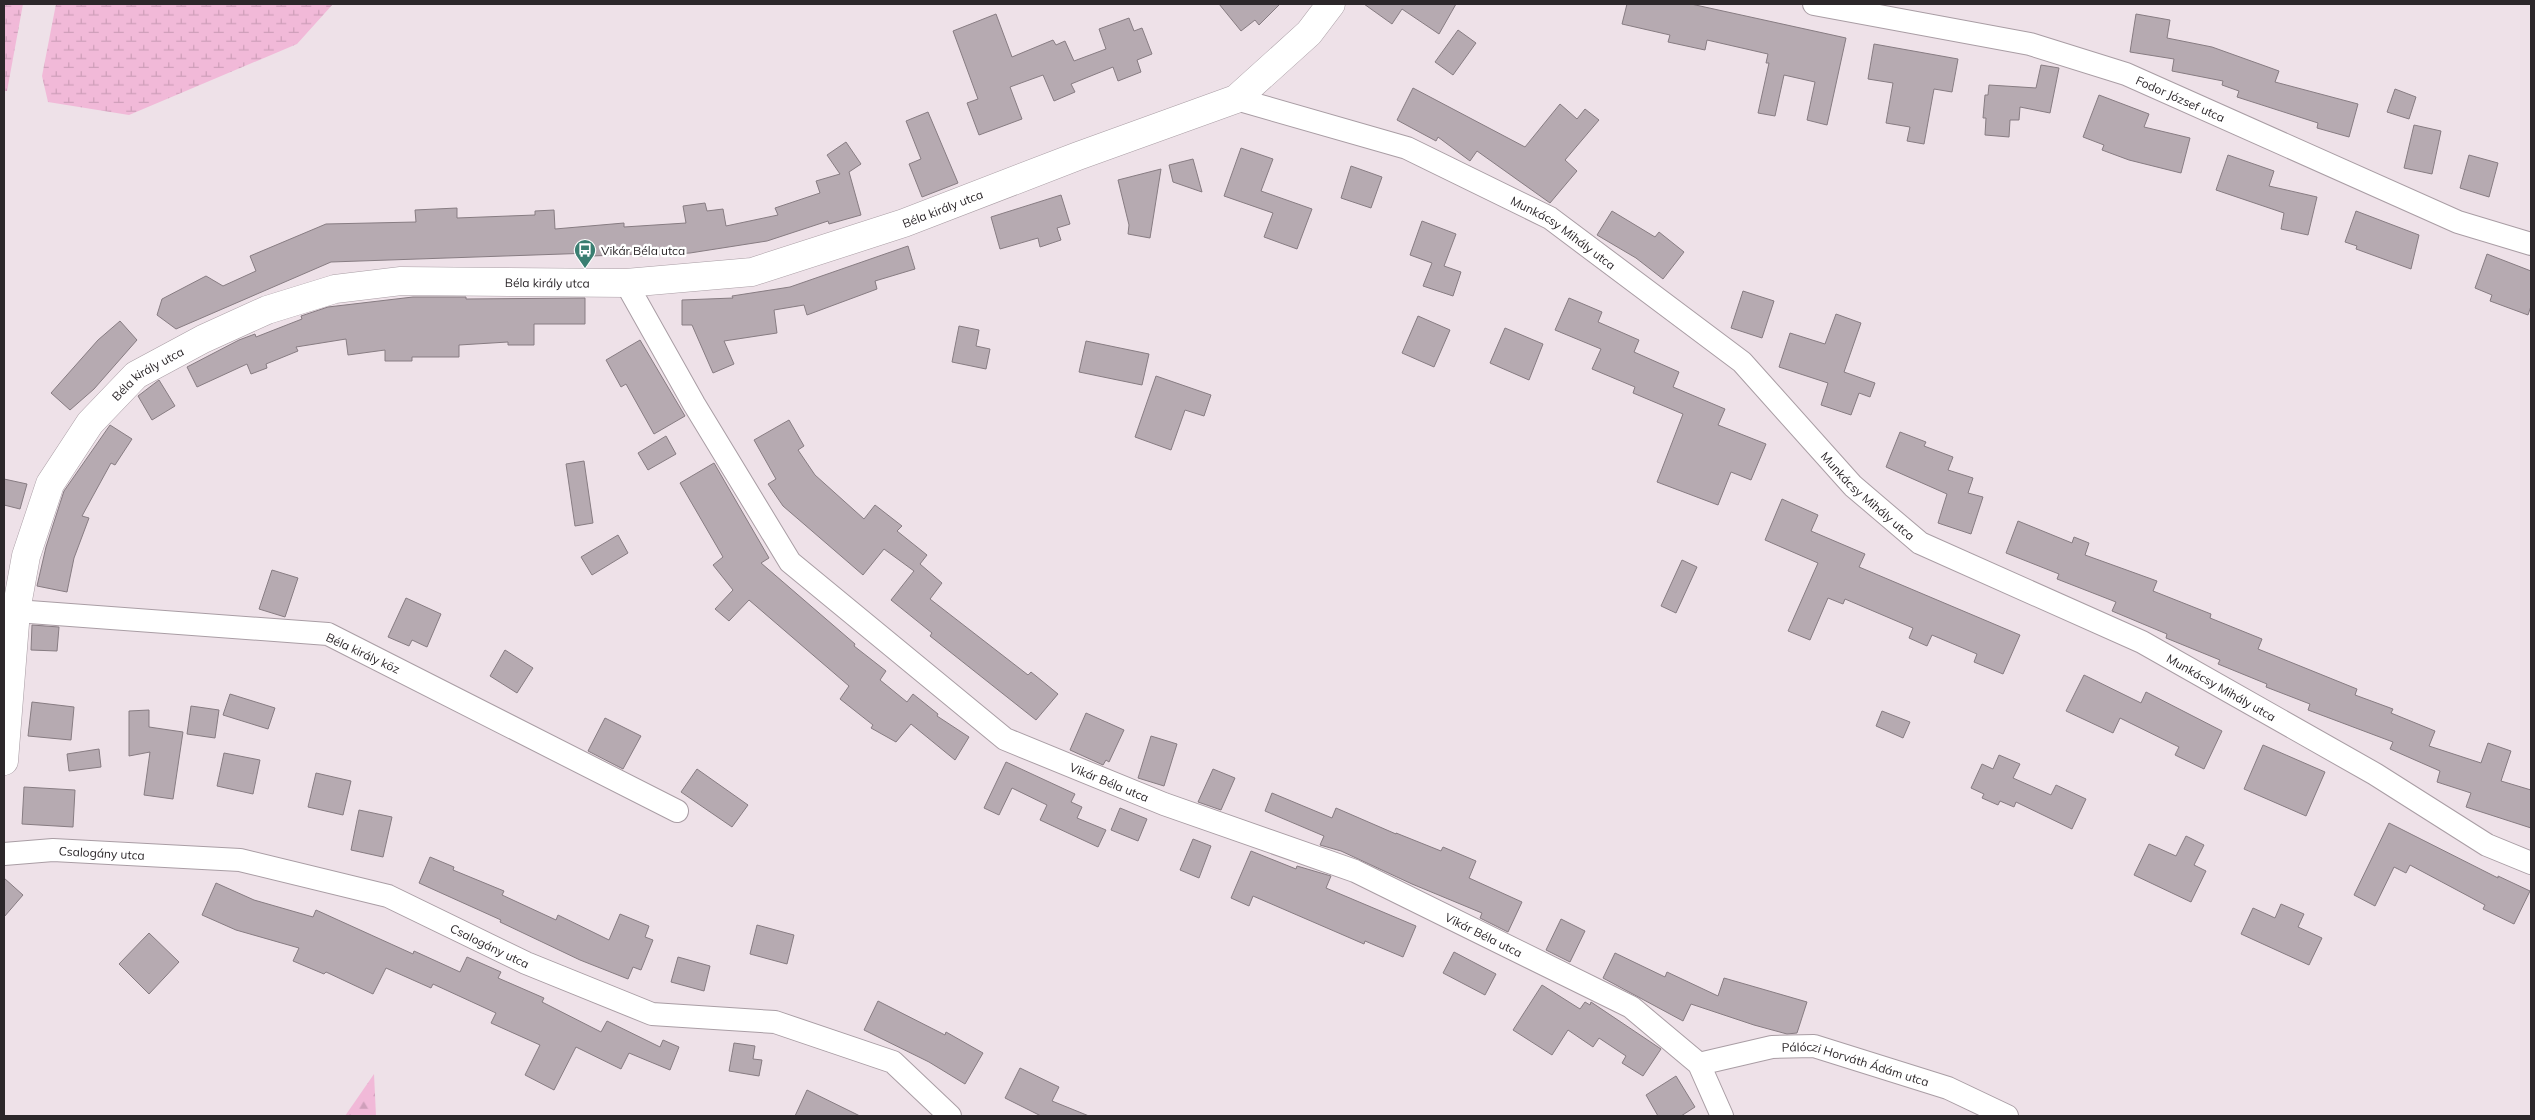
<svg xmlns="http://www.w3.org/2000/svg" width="2535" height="1120" font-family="Mulish,sans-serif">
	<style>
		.forest { fill: url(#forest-firs) }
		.wetland { fill: url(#wetland-marsh) }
		.building { fill: #b6aab1; stroke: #877c82 }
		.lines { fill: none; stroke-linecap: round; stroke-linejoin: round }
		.street-casing { stroke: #a99da4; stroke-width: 24 }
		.secondary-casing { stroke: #a99da4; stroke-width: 29 }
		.street { stroke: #fff; stroke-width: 22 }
		.secondary { stroke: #fff; stroke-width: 28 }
		.labels { text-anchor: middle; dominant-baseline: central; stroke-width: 4.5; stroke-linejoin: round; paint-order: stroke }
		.street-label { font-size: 12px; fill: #2c272a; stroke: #fff }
		.poi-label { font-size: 12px; fill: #2c272a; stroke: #fff; text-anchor: start }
	</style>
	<defs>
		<pattern id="forest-firs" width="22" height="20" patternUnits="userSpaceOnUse" patternTransform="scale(1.25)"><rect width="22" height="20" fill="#f1b9d8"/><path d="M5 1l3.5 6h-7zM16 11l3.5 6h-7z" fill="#cf9fba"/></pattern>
		<pattern id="wetland-marsh" width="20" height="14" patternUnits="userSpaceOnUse" patternTransform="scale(1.25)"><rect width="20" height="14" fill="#f1b9d8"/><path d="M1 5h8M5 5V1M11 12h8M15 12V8" fill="none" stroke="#cf9fba"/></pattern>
	</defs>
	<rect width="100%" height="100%" fill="#eee1e8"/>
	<path class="forest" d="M374,1074L376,1116H345Z"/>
	<path class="wetland" d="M4,4H23L7,91H4Z
		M56,4H333L297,44L129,115L48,102L42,76Z"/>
	<path class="building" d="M1219,4H1280L1259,25L1255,20L1241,31Z
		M1364,4H1456L1439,34L1402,9L1392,24Z
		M1627,4H1691L1846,38L1827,125L1807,120L1815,82L1784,75L1775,116L1758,113L1769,63H1766L1768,54L1707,40L1705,50L1668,42L1670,35L1622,24Z
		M996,14L1012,57L1053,40L1056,45L1065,41L1074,61L1106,49L1099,29L1129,18L1134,31L1142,28L1152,54L1137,60L1141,72L1118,81L1113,67L1071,84L1075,92L1054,101L1043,75L1010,87L1022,119L979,135L967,103L978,99L953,31Z
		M2136,14L2170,20L2167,38L2212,47L2279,71L2275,82L2358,104L2349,137L2317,128L2318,123L2237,97L2239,91L2222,85L2223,81L2172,71L2174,59L2130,52Z
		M1458,30L1476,43L1453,75L1435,62Z
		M1874,44L1958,59L1952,92L1934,89L1924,144L1907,141L1910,127L1886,123L1893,83L1868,79Z
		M2041,65L2059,68L2050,113L2020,107L2019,120H2010L2009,137L1985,135L1986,118H1983L1985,95H1988L1989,85L2036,88Z
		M1413,88L1525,147L1560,104L1577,119L1585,109L1599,120L1565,160L1577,171L1550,203L1477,151L1470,161L1438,137L1436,141L1397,120Z
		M2395,89L2416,97L2409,119L2387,112Z
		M2099,95L2149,114L2144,127L2190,138L2181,173L2129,160L2102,150L2104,145L2083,137Z
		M928,112L958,183L922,197L909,164L921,159L906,121Z
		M2414,125L2441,131L2432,174L2404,168Z
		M846,142L861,164L849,172L861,215L829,224L828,221L767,241L690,253L638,256V254L592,256V253L331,262L176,329L157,315L162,299L206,276L223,286L256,271L250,256L326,224L416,222L415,210L457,208V218L535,215V211L554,210L555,229L624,223V227L686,223L683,206L705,203L707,211L723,209L726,226L778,215L775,208L820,193L816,181L840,174L827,155Z
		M1241,148L1273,159L1261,191L1312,209L1297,249L1264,237L1273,213L1224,196Z
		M2228,155L2274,171L2269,186L2317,197L2308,235L2281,229L2284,213L2216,190Z
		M2469,155L2498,163L2489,197L2460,188Z
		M1193,159L1202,192L1173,182L1169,165Z
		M1351,166L1382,177L1371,208L1341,198Z
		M1161,169L1150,238L1128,234L1129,225L1118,180Z
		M1061,195L1070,224L1057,228L1061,240L1040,247L1038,238L1000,249L991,217Z
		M1612,211L1655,237L1659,232L1684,252L1663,279L1636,258L1597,235Z
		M2356,211L2419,235L2411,269L2356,249L2357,246L2345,242Z
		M1422,221L1456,234L1444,266L1461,272L1453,296L1423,286L1432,263L1410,255Z
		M908,246L915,269L875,281L877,289L807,315L804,305L774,310L777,333L724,341L734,364L713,373L692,325H682V300L733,298L732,296L790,287Z
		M2487,254L2531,271V306L2528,315L2490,301L2492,295L2475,288Z
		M1743,291L1774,301L1762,338L1731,328Z
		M413,297H466V299L585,298V324H534V345H508V342L459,345V357H412V361H385V350L348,355L346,339L296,347L298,351L266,364L267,368L251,374L247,364L197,387L187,367L239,340L255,334L256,337L302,319L301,316L328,307Z
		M1569,298L1602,312L1598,322L1639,340L1634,352L1679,372L1673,387L1725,409L1718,425L1766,444L1751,480L1731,472L1718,505L1657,482L1683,414L1633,393L1635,387L1592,369L1601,349L1555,330Z
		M1836,314L1861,323L1844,372L1875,383L1870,397L1859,393L1851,415L1821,405L1828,383L1779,367L1790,333L1825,344Z
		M1418,316L1450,330L1434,367L1402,353Z
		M120,321L137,340L94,389L70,410L51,393L98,340Z
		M959,326L979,330L976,346L990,349L986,369L952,362Z
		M1505,328L1543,344L1529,380L1490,363Z
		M640,340L685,416L654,434L626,384L621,387L606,360Z
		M1086,341L1149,354L1142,385L1079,372Z
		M1156,376L1211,395L1204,416L1185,410L1171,450L1135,437Z
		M159,380L175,406L152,420L138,396Z
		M789,420L804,446L798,450L815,475L864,519L875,505L902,526L897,531L927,555L920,564L942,583L930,599L1028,675L1031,672L1058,694L1036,720L930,636L932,633L891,600L914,571L884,549L863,575L783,506L768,484L776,479L754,440Z
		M110,425L132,439L115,465L111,463L82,516L89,518L74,558L67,592L37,586L46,547L64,491Z
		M1900,432L1926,442L1924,446L1953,457L1948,470L1973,478L1968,493L1983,497L1971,534L1938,523L1947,494L1886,467Z
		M666,436L676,454L648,470L638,453Z
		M584,461L593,523L575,526L566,464Z
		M714,463L769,558L761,563L855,644L854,646L886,671L880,680L907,702L913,694L938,714L937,716L969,737L955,760L911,724L896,742L871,728L873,725L840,699L849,686L749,600L729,621L715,609L733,590L713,565L723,557L680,483Z
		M4,479L27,484L20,509L4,505Z
		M1782,499L1818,515L1811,531L1865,554L1859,567L2020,635L2003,674L1974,662L1977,654L1932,635L1927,646L1909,638L1913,628L1845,599L1843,604L1828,598L1810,640L1788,631L1818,563L1765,540Z
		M2018,521L2072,543L2074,537L2089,543L2085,555L2157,581L2153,591L2211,614L2210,618L2262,639L2258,649L2357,689L2355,695L2393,709L2391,713L2435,731L2429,746L2481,763L2488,743L2511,751L2501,781L2531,790V828L2466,807L2471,793L2437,782L2440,771L2390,749L2393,742L2308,710L2310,704L2266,687L2267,684L2218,664L2220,660L2166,638L2167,634L2112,611L2116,602L2057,579L2059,574L2006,553Z
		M618,535L628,553L592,575L581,557Z
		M1682,560L1697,567L1676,613L1661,606Z
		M272,570L298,578L285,617L259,609Z
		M406,598L441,614L427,647L412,640L409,646L388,637Z
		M32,625L59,627L57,651L31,650Z
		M505,650L533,668L517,693L490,676Z
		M2084,675L2141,703L2146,692L2222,731L2204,769L2175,755L2179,747L2120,718L2113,733L2066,711Z
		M230,694L275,708L268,729L223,715Z
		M32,702L74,707L71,740L28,736Z
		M191,706L219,710L215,738L187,734Z
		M149,710V727L183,732L173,799L144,795L150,752L129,756V711Z
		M1882,711L1910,722L1903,738L1876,726Z
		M1086,713L1124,730L1109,762L1106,760L1103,765L1070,750Z
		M605,718L641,736L623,769L588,751Z
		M1151,736L1177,744L1164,786L1138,778Z
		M2263,745L2325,772L2306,816L2244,789Z
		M99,749L101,767L69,771L67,754Z
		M224,753L260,760L253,794L217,786Z
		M1999,755L2020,764L2013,778L2051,795L2056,785L2086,799L2072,829L2016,802L2014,807L2000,801L1998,805L1982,798L1984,794L1971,788L1982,764L1993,769Z
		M1006,762L1075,794L1071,802L1082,807L1077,818L1106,830L1098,847L1040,820L1047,805L1012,788L999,815L984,808Z
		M697,769L748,805L732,827L681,792Z
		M1213,769L1235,778L1221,810L1198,802Z
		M316,773L351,781L343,815L308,807Z
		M24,787L75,790L73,827L22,824Z
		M1272,793L1332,818L1336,808L1396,834V833L1441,851L1443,847L1476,861L1469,878L1522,902L1508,932L1480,918L1482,913L1412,884L1341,851L1320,845L1324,836L1265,811Z
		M1120,808L1147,819L1138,841L1111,830Z
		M359,810L392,817L383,857L351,850Z
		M2389,823L2498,878V876L2530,891L2514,924L2483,909L2485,905L2410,865L2406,873L2394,867L2375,906L2354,895Z
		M2186,836L2204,845L2194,865L2206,871L2191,902L2134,875L2149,844L2176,856Z
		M1193,839L1211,846L1199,878L1180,870Z
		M1251,851L1296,869L1297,866L1331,876L1326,888L1416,926L1403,957L1365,941L1364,944L1253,896L1249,906L1231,898Z
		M430,857L454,867L453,870L504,891L502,895L556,920L558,915L609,940L620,914L649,926L645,937L653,940L641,970L633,967L628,979L580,960L500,922L501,920L419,883Z
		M4,878L23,895L4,917Z
		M216,883L254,900L313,917L316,910L413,954L414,951L460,972L467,957L501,972L498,978L544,998L542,1002L601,1032L607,1021L660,1047L663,1040L679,1047L670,1070L629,1053L621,1069L576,1047L554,1090L525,1075L540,1045L491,1023L496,1013L433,984L431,988L386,968L373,994L326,972L324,974L293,961L299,948L236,930L202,915Z
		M2281,904L2304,914L2298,927L2322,938L2309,965L2241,934L2253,908L2275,918Z
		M1561,919L1585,931L1570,962L1546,950Z
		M757,925L794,935L787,964L750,954Z
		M149,933L179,962L149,994L119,964Z
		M1454,952L1496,974L1485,995L1443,973Z
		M1615,953L1665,977L1667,972L1718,996L1724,978L1807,1002L1797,1033L1787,1034L1754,1025L1691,1004L1683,1021L1603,978Z
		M678,957L710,966L704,991L671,982Z
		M1542,985L1580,1009L1585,1002L1590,1005L1591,1002L1661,1049L1643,1076L1622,1063L1626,1056L1599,1038L1593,1047L1568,1030L1552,1055L1513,1030Z
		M878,1001L945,1035L946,1032L983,1053L965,1084L929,1062L864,1030Z
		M734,1043L755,1046L753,1059L762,1060L759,1076L729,1071Z
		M1020,1068L1059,1087L1052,1101L1089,1116H1041L1005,1098Z
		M1676,1076L1695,1107L1681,1116H1658L1646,1095Z
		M807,1090L860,1116H795Z"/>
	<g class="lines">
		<g class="street-casing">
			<g id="street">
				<path id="s1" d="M1814,4L2030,44L2126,74L2458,222L2531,244"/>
				<path id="s2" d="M1236,99L1407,148L1550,218L1742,362L1853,486L1920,543L2142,642L2375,774L2487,845L2531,863"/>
				<path id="s3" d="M626,283L694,404L790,562L1005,739L1164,804L1355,871L1631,1007L1699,1064L1722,1116"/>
				<path d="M16,611L328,634L677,811"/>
				<path id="s4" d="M4,854L53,850L240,860L388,896L526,963L652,1014L775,1022L893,1062L950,1116"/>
				<path id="s5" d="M1699,1064L1772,1047L1814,1046L1948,1088L2007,1116"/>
			</g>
		</g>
		<g class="secondary-casing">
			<g id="secondary">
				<path id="s6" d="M4,761L16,611L26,556L50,484L90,423L136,375L203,339L267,310L335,289L401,281L626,283L752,272L904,223L1078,156L1236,99L1309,33L1331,4"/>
			</g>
		</g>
		<use href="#street" class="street"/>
		<use href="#secondary" class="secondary"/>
	</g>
	<defs>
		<g id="bus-pin" transform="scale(1.125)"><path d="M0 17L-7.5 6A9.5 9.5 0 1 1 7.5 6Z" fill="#3a7e71" stroke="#fff"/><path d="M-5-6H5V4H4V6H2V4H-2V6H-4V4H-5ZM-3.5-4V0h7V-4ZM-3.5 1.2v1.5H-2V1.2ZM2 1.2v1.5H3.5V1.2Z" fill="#fff"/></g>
	</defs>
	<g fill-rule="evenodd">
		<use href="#bus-pin" x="585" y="250"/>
	</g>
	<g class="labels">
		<g class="street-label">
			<text stroke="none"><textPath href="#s1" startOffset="380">Fodor József utca</textPath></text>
			<text stroke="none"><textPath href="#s6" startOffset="1258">Béla király utca</textPath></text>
			<text stroke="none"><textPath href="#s2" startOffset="356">Munkácsy Mihály utca</textPath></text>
			<text stroke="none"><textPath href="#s6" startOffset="852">Béla király utca</textPath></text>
			<text stroke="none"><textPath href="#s6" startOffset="432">Béla király utca</textPath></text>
			<text stroke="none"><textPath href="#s2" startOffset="761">Munkácsy Mihály utca</textPath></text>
			<text transform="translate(363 653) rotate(25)">Béla király köz</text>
			<text stroke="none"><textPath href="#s2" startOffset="1166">Munkácsy Mihály utca</textPath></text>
			<text stroke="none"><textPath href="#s3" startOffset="715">Vikár Béla utca</textPath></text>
			<text stroke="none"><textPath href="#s4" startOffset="98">Csalogány utca</textPath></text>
			<text stroke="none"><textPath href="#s3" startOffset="1120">Vikár Béla utca</textPath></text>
			<text stroke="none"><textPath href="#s4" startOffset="502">Csalogány utca</textPath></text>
			<text stroke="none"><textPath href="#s5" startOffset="161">Pálóczi Horváth Ádám utca</textPath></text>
		</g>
		<g class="poi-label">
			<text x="601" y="250">Vikár Béla utca</text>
		</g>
	</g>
	<rect width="2535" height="1120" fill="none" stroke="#2c272a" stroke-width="10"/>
</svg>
